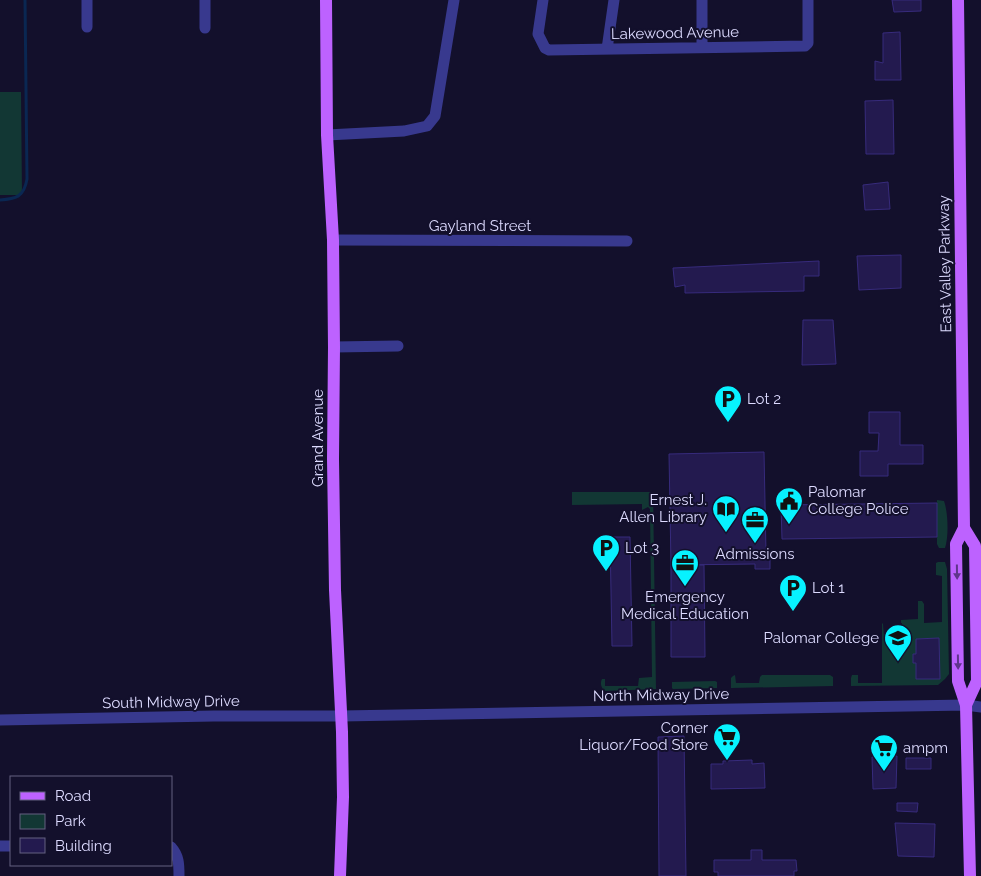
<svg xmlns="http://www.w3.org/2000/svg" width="981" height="876" font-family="Raleway,sans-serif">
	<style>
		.green { fill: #123734; fill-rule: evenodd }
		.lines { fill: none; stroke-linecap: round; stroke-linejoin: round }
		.stream { stroke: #0a2752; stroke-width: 3 }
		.building { fill: #231a4f; stroke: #372b7c }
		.minor { stroke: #38398e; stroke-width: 11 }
		.major { stroke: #bd62ff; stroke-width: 12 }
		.oneway { fill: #5f358b }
		.labels { text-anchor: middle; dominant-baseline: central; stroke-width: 4; stroke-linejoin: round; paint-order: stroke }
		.street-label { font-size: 15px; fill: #dddbff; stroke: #13102c }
		.poi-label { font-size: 15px; fill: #dddbff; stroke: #13102c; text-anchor: start }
	</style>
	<rect width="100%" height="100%" fill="#13102c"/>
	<path class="green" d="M21,92L22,195H0V92Z
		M572,492H653L656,689L604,691C601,687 600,683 602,679H605V686H638L639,678L652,677L650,509L648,507L642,510V504L572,505Z
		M937,500L944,501C948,512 949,536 945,548H939L937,544Z
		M938,562H945L947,569L949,674L945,679L938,685L851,686V678L852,675H858V683H882V623L883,624L884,637H902V623H901V620L918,619V601H922L924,604V623L942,622V576L936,575V563ZM939,638L940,679H916V663L913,662V654H916V639Z
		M735,675L736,683H759L760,677L762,675H830L833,677V686L731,688V678L733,676Z
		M715,681L717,682V688L673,689L672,688V682Z"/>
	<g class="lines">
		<path class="stream" d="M0,200C16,199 24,197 27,179L25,0"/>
	</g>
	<path class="building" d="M892,0H921V11L894,12Z
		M900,32L901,80H875V61L883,63V33Z
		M893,100L894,154H866L865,101Z
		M888,182L890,209L865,210L863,185Z
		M901,255V288L859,290L857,256Z
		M819,261V276H804V291L685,293V285L675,287L673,268Z
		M803,320H833L836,364L802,365Z
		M869,412H900V445H923V464H888V476H860V451H878L879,433H869Z
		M764,452L766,553H770V569H755V564L671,565L669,454Z
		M937,503V537L782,539L781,505Z
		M610,537H630L632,646H612Z
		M671,565H704L705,657H671Z
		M939,638L940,679H916V663H913V654H916V639Z
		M684,736L686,876H659L658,737Z
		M897,756L896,788L873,789L872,757Z
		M906,758H931V769H906Z
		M752,760V764L764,763L765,788L711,789V764H723V761Z
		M897,803H918L917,812L897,811Z
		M895,823L935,824L934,857L898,856Z
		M751,850H762V860H796L797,871H794V876H718V872H714V860H751Z"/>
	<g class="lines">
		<path class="minor" d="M205,0V28
			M543,0L538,34L545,48L549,50L805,46L808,43V0
			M702,0V47
			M87,27V0
			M607,49L614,0
			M327,135L404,131L427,126L435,116L454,0
			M333,240L627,241
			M334,347L398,346
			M0,720L214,716H342L966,705L981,707
			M0,846H11
			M171,847C179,856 179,864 179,876"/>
		<path class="major" d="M326,0L327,135L333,240L334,347L333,459L335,590L342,732L343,797L340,876
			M958,0L964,528L956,544L958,681L966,705L970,876
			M964,528L975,546L977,681L966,705"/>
	</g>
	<defs><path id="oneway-solid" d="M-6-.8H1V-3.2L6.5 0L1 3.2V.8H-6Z" transform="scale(1.25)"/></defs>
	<g class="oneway">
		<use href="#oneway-solid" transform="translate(957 572) rotate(89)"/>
		<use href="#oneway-solid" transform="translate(958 662) rotate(89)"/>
	</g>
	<defs>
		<g id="parking-pin" transform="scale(1.4375)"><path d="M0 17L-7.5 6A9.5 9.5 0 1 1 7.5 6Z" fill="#07f2ff" stroke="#13102c"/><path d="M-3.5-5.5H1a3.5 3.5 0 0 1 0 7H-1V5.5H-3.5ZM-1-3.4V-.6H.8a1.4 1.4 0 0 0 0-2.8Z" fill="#111"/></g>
		<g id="civic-pin" transform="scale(1.4375)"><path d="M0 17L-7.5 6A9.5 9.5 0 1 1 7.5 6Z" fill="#07f2ff" stroke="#13102c"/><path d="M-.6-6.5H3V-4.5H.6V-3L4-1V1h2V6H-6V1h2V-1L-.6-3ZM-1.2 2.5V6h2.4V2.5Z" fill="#111"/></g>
		<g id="library-pin" transform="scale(1.4375)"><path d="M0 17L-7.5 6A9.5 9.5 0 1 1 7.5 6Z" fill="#07f2ff" stroke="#13102c"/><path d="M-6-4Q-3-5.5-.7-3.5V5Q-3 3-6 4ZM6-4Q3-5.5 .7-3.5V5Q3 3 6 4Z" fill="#111"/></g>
		<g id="office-pin" transform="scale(1.4375)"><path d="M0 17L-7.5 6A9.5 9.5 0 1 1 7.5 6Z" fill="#07f2ff" stroke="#13102c"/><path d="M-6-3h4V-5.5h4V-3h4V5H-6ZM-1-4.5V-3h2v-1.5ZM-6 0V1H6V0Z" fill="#111"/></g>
		<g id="university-pin" transform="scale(1.4375)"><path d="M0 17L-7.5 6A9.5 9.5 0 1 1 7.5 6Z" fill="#07f2ff" stroke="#13102c"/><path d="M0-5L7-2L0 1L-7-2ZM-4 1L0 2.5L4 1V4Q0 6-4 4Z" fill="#111"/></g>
		<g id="supermarket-pin" transform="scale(1.4375)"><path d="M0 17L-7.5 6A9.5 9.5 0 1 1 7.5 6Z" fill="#07f2ff" stroke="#13102c"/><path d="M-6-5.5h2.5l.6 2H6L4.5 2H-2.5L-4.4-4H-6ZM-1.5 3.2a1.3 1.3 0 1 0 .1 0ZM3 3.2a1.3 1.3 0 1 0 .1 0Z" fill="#111"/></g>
	</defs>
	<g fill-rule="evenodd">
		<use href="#parking-pin" x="728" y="399"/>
		<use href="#civic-pin" x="789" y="501"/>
		<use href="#library-pin" x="726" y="509"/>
		<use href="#office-pin" x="755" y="520"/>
		<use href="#parking-pin" x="606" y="548"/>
		<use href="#office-pin" x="685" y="563"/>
		<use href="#parking-pin" x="793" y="588"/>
		<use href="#university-pin" x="898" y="638"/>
		<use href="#supermarket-pin" x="727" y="737"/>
		<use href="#supermarket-pin" x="884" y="748"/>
	</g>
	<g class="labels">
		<g class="street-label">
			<text transform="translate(675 33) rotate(-1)">Lakewood Avenue</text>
			<text x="480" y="226">Gayland Street</text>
			<text transform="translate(945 264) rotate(-91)">East Valley Parkway</text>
			<text transform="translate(318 438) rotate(-90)">Grand Avenue</text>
			<text transform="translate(661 695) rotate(-1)">North Midway Drive</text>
			<text transform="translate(171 702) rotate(-1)">South Midway Drive</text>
		</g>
		<g class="poi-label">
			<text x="747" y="399">Lot 2</text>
			<text x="808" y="492">Palomar<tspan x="808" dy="17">College Police</tspan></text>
			<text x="707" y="500" text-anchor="end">Ernest J.<tspan x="707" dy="17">Allen Library</tspan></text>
			<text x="625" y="548">Lot 3</text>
			<text x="755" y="554" text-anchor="middle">Admissions</text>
			<text x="812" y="588">Lot 1</text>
			<text x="685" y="597" text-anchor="middle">Emergency<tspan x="685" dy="17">Medical Education</tspan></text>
			<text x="879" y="638" text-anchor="end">Palomar College</text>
			<text x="708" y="728" text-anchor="end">Corner<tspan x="708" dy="17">Liquor/Food Store</tspan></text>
			<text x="903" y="748">ampm</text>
		</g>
	</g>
	<rect x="10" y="776" width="162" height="90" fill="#13102c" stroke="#646180"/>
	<rect x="20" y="792" width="25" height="8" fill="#bd62ff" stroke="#646180"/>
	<text x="55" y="801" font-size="15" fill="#dddbff">Road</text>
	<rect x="20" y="814" width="25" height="15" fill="#123734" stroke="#646180"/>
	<text x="55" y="826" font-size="15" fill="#dddbff">Park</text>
	<rect x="20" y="838" width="25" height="15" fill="#231a4f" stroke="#646180"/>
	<text x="55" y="851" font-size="15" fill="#dddbff">Building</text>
</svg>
